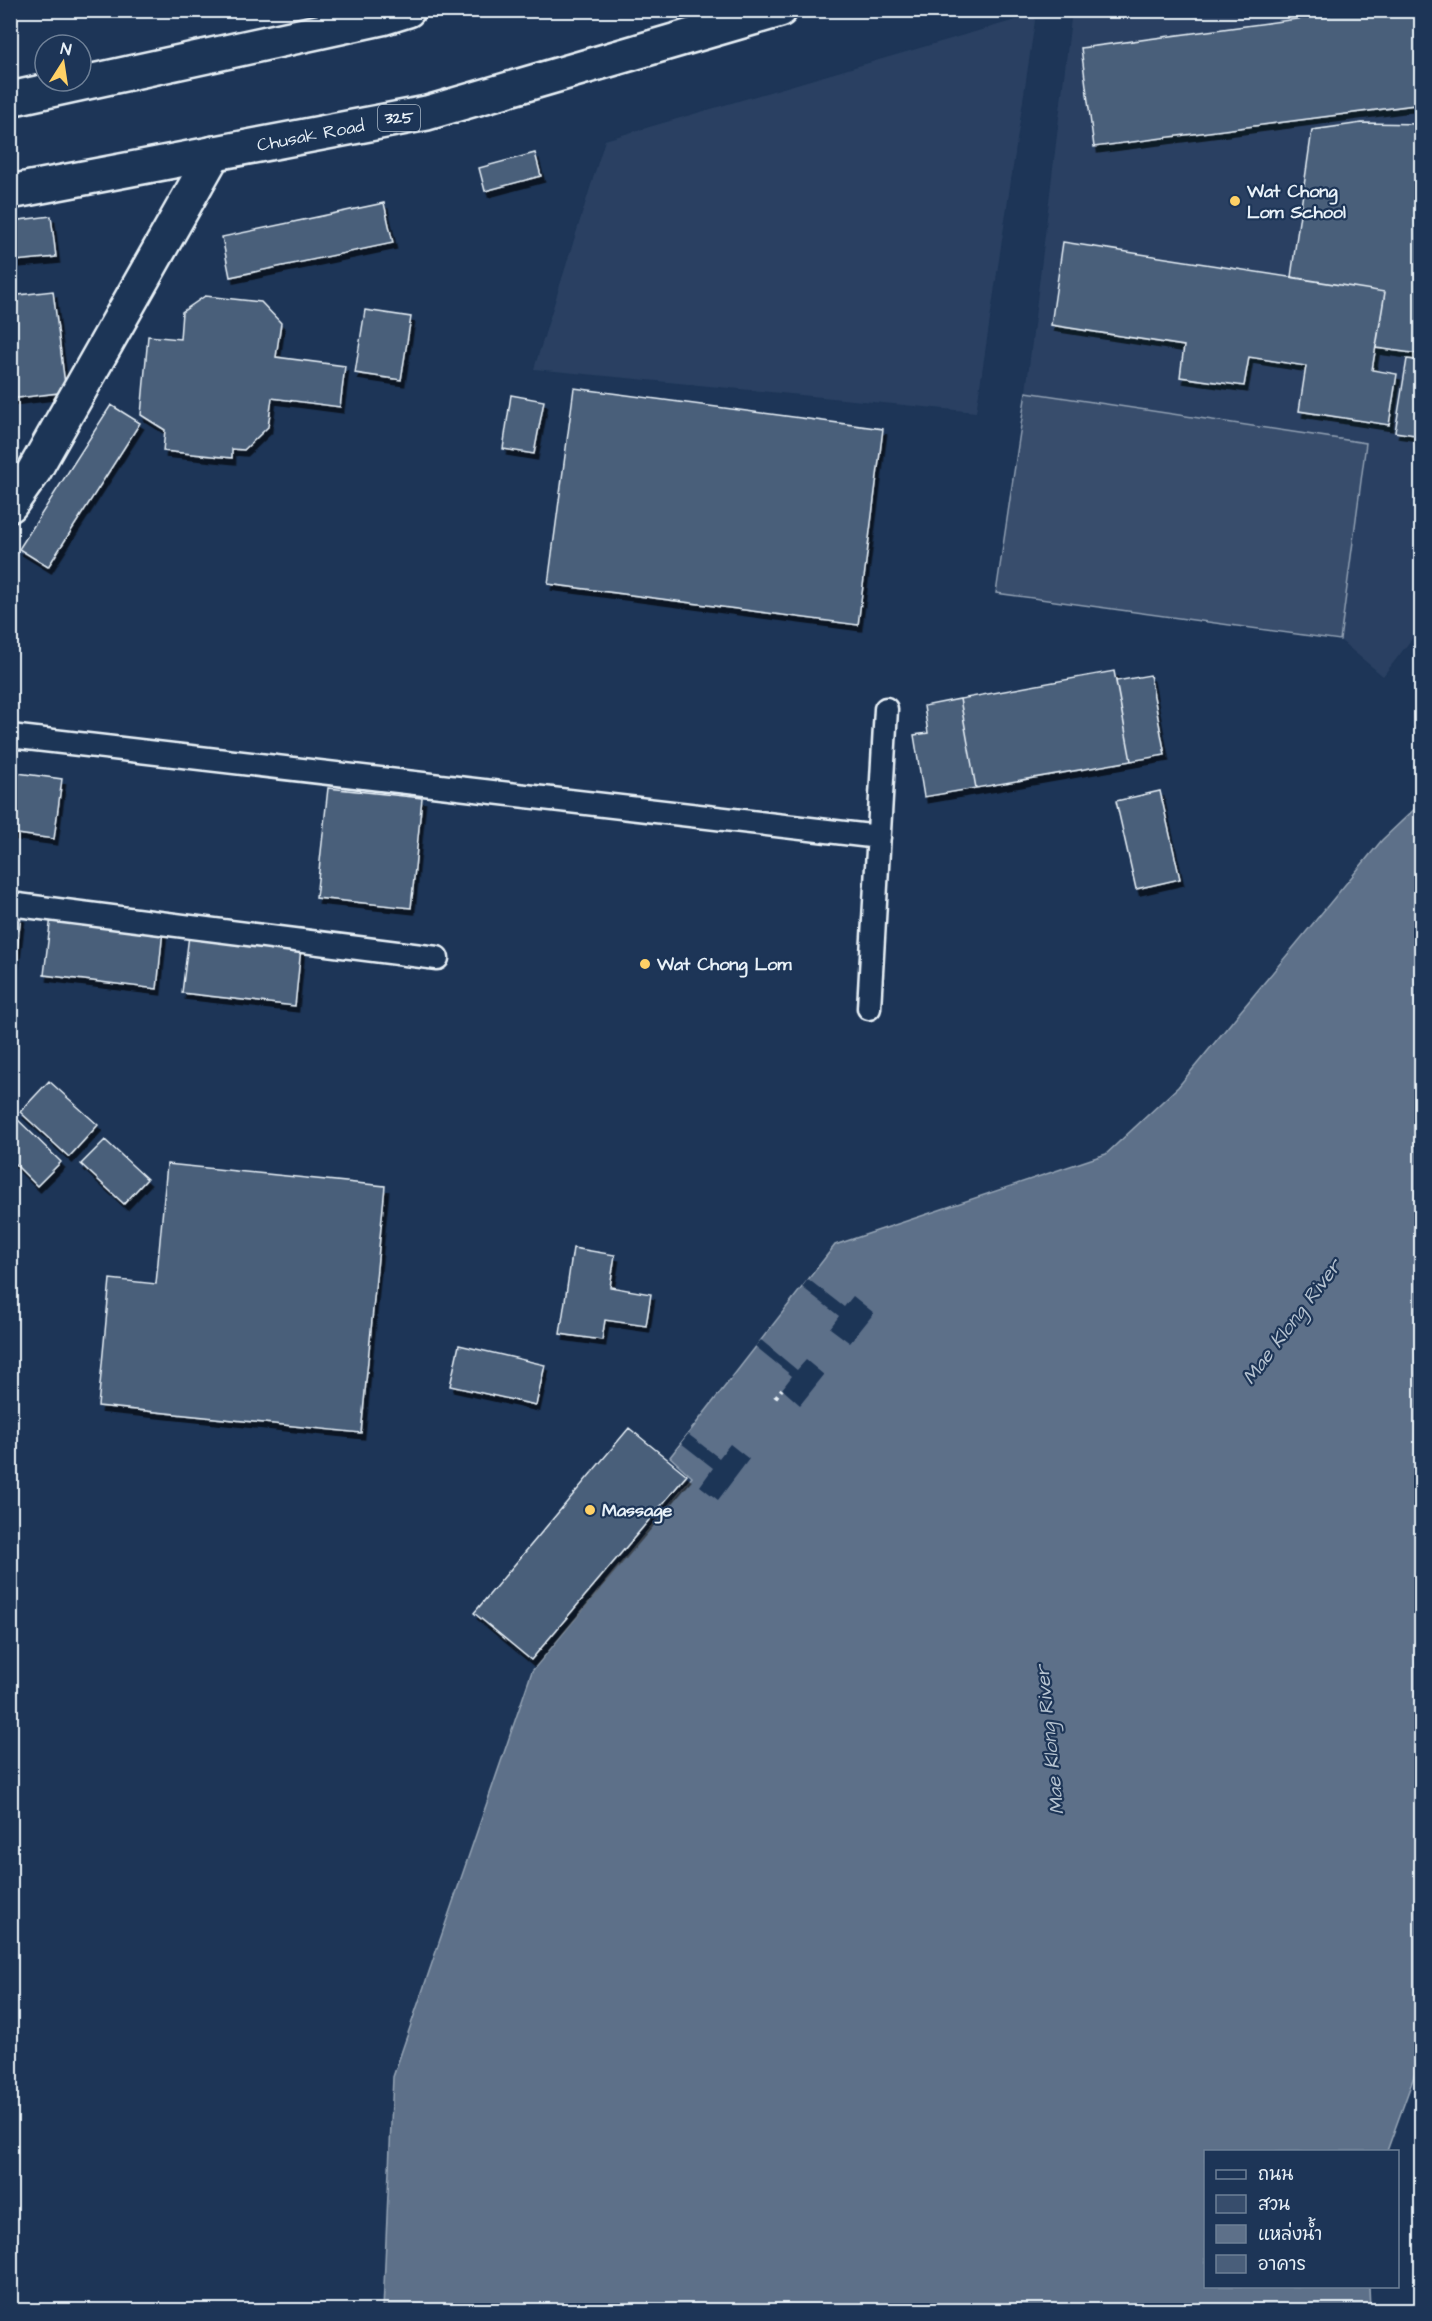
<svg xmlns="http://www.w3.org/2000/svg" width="1432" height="2321" font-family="'Architects Daughter','Playpen Sans Thai',sans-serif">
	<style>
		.built { fill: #2a4162 }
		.green { fill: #374d6c; stroke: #909fb2; stroke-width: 1.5 }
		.water { fill: #5d7089; stroke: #95a4b5; stroke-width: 1.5 }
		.pier { fill: #1d3557 }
		.building { fill: #495e7a; stroke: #e8f1f8; stroke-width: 1.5; filter: url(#shadow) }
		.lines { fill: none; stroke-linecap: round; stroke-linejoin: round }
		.lane-casing { stroke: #e8f1f8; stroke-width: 27 }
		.street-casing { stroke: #e8f1f8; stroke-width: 38 }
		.primary-casing { stroke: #e8f1f8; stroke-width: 38 }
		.path { stroke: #e8f1f8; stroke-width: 4; stroke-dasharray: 4.5 4.5; stroke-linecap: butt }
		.lane { stroke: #1d3557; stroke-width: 22 }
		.street { stroke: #1d3557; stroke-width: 33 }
		.primary { stroke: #1d3557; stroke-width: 33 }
		.poi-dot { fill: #ffd166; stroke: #1d3557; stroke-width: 2 }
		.labels { text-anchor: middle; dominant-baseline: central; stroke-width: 4.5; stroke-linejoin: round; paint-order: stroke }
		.shield { fill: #1d3557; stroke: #abb9c8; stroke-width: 1.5 }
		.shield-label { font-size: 16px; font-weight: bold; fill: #e8f1f8 }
		.street-label { font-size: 18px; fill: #e8f1f8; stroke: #1d3557 }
		.poi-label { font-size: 18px; font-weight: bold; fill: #e8f1f8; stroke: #1d3557; text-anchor: start }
		.water-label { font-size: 20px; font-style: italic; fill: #b7c4d1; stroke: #1d3557 }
	</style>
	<defs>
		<filter id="shadow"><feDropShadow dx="3.5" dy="6" stdDeviation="0" flood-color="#0009"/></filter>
	</defs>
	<rect width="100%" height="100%" fill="#1d3557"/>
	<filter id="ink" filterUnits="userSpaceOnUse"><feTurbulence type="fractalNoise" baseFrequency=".0167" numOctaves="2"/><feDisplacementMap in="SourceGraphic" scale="12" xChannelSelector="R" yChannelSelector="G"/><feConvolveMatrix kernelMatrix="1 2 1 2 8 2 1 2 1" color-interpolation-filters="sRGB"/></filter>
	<g filter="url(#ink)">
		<path class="built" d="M1072,11H1421V627L1383,676L1340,640L996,593L1026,392Z
			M1036,14L976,412L534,369L605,140Z"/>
		<path class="green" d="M1026,392L1366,443L1340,640L996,593Z"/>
		<path class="water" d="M1421,803V2057L1387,2151L1206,2152V2286L1369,2287L1370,2310H383L393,2077L532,1671L692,1477L670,1457L835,1245L1106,1154L1178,1087L1382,840Z"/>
		<path class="pier" d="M808,1279L844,1307L853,1296L874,1313L850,1343L830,1328L839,1316L802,1287Z
			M761,1340L797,1370L806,1360L824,1375L800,1405L782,1389L792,1376L755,1346Z
			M688,1434L719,1458L730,1444L749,1459L718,1500L700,1486L713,1468L681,1443Z"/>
		<path class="building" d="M1364,10H1422V104L1094,147L1081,48Z
			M1362,123L1422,124V337L1419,354L1376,348L1385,292L1291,277L1312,130Z
			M535,153L541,176L485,191L479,168Z
			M384,203L393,243L230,277L222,237Z
			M51,216L56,257L15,261L11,221Z
			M1063,242L1385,292L1372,370L1397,374L1389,425L1299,411L1306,366L1249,357L1244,386L1180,377L1184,346L1051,325Z
			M53,291L66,392L10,399V296Z
			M205,296L261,302L281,323L276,357L345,366L340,407L272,398L268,427L244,450L232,449V458L163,451L165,430L141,415L148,336L180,339L182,312Z
			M365,310L411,317L401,380L355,373Z
			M1407,359L1422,361V436L1395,432Z
			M574,388L883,429L858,625L548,584Z
			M511,395L544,401L534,454L503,449Z
			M111,405L140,423L48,567L19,549Z
			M1114,671L1131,761L976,788L960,699Z
			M1150,675L1165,755L1131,761L1116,681Z
			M960,699L976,788L924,797L914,735L928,733L924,706Z
			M10,772L62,779L54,839L10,833Z
			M328,788L422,798L411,908L316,898Z
			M1160,791L1180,879L1136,889L1116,801Z
			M10,914L21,916L14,972H10Z
			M51,916L163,930L157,989L44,975Z
			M189,935L301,948L295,1006L182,993Z
			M49,1081L98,1125L69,1157L20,1112Z
			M10,1112L61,1162L37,1186L10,1159Z
			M105,1140L147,1179L124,1204L81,1164Z
			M167,1164L385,1186L361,1433L98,1406L110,1279L156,1284Z
			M573,1248L615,1255L610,1287L651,1294L646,1326L605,1320L602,1340L560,1334Z
			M459,1345L545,1365L536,1405L450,1386Z
			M629,1428L687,1475L531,1660L474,1613Z"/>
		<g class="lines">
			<g class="lane-casing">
				<path id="lane" d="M10,736L879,837
					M10,904L437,958
					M869,1008L886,709"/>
			</g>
			<g class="street-casing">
				<path id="street" d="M10,505L34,471L214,153"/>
			</g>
			<g class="primary-casing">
				<g id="primary">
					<path d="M10,99L382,18L408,10"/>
					<path id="s1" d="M10,192L427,113L780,10"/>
				</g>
			</g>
			<path class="path" d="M775,1398L782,1389"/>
			<use href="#lane" class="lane"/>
			<use href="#street" class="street"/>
			<use href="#primary" class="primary"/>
		</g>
	</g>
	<g class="poi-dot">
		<circle cx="1235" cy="201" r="6"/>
		<circle cx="645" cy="964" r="6"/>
		<circle cx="590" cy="1510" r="6"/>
	</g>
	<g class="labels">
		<rect class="shield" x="378" y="105" width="42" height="26" rx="4.5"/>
		<g class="shield-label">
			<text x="399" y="118">325</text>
		</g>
		<g class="street-label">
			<text stroke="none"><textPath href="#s1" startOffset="306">Chusak Road</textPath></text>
		</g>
		<g class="poi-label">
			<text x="1247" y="191">Wat Chong<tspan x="1247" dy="21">Lom School</tspan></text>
			<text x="657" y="964">Wat Chong Lom</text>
			<text x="602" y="1510">Massage</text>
		</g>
		<g class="water-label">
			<text transform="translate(1292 1322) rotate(-53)">Mae Klong River</text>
			<text transform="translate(1050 1740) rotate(-96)">Mae Klong River</text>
		</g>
	</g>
	<rect width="1432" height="2321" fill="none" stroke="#1d3557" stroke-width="36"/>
	<rect x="18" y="18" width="1396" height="2285" fill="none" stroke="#e8f1f8" stroke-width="2" filter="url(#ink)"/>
	<rect x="1204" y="2150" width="195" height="138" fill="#1d3557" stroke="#6e8097" stroke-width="1.5"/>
	<rect x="1216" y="2170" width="30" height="9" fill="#1d3557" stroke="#6e8097" stroke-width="1.5"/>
	<text x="1258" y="2180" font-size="18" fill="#e8f1f8">ถนน</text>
	<rect x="1216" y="2195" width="30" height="18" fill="#374d6c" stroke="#6e8097" stroke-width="1.5"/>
	<text x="1258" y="2210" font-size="18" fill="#e8f1f8">สวน</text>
	<rect x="1216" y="2225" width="30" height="18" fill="#5d7089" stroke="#6e8097" stroke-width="1.5"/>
	<text x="1258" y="2240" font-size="18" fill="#e8f1f8">แหล่งน้ำ</text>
	<rect x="1216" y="2255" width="30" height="18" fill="#495e7a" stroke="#6e8097" stroke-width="1.5"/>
	<text x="1258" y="2270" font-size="18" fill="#e8f1f8">อาคาร</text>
	<g transform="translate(63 63) rotate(12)"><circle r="28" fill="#1d3557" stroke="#6e8097" stroke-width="1.5"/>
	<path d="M0-4.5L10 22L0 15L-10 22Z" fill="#ffd166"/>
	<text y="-9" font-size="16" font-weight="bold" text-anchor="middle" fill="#e8f1f8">N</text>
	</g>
</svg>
